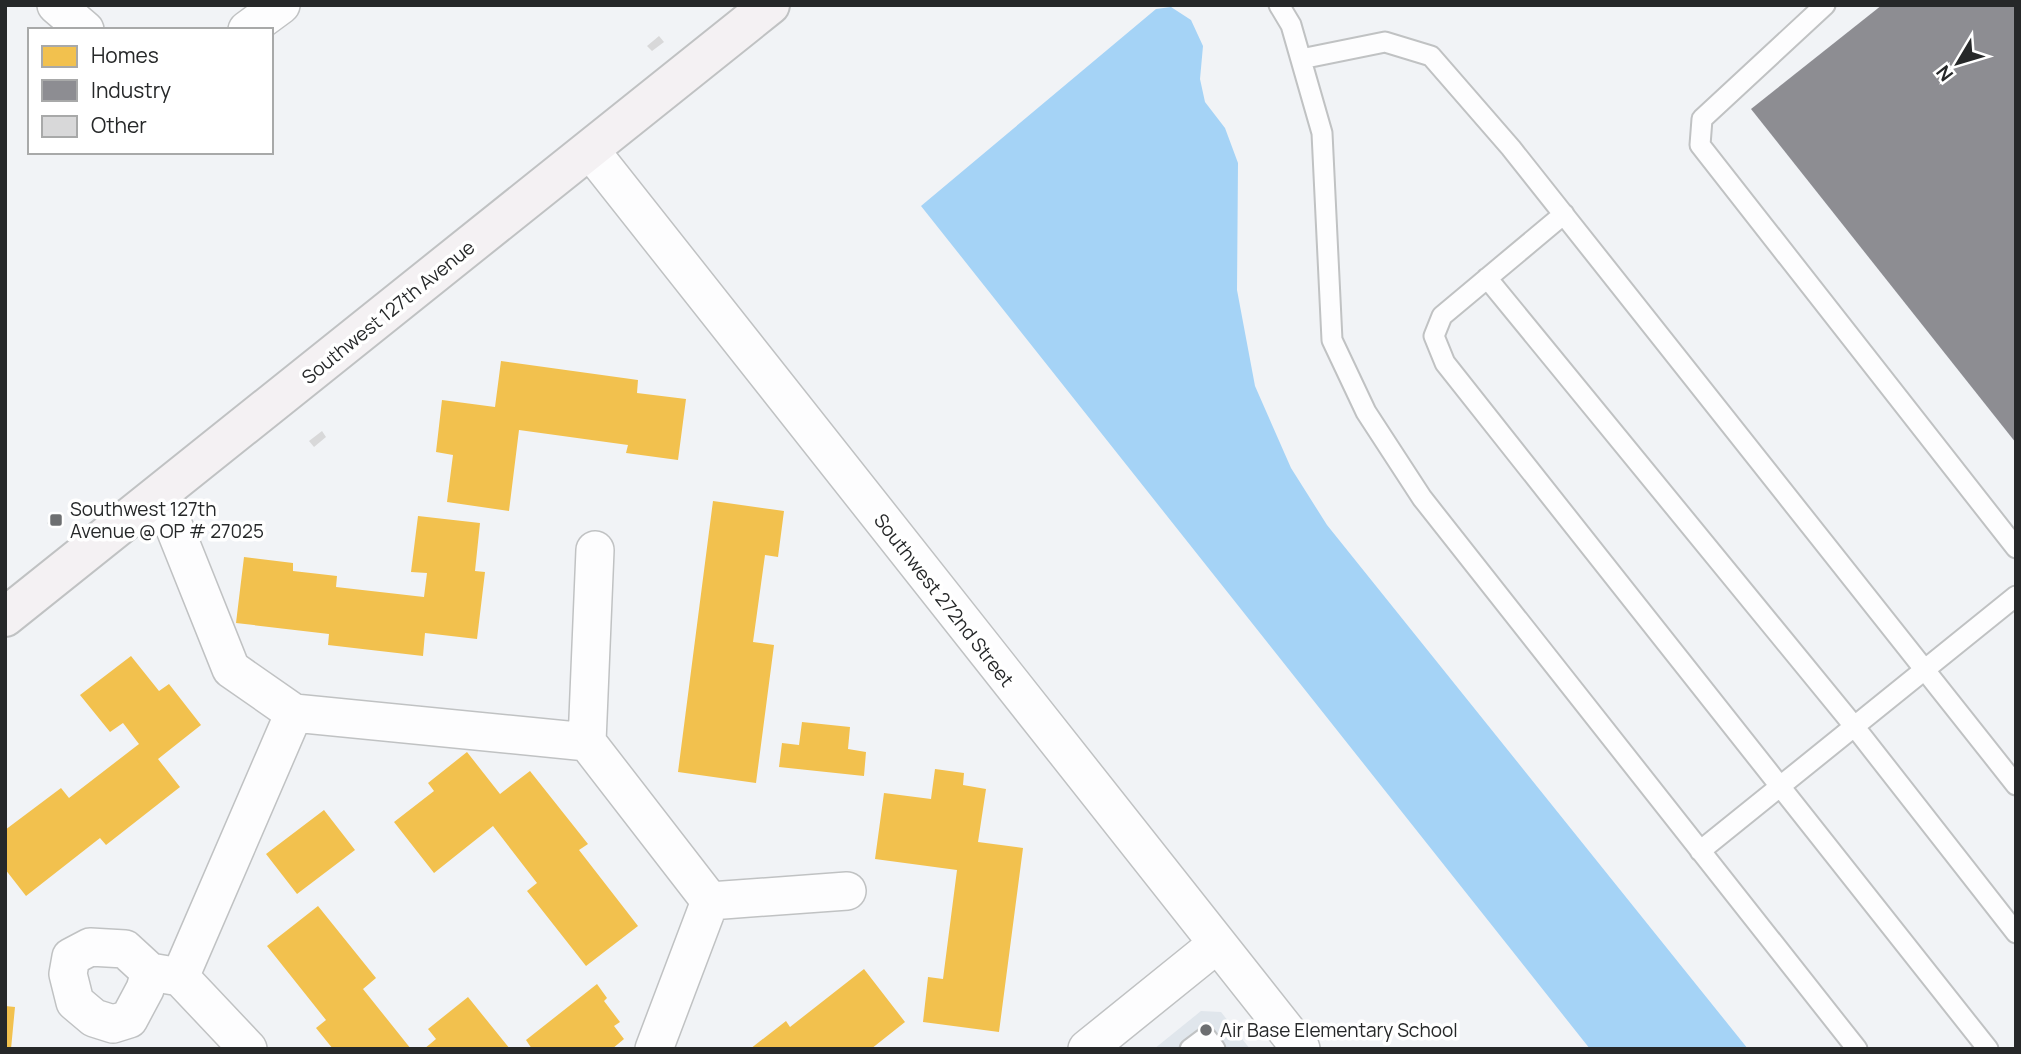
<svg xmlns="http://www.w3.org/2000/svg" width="2021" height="1054" font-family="Manrope,sans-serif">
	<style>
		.built { fill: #e0e6ec }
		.water { fill: #a5d3f6 }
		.homes { fill: #f2c14e }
		.industry { fill: #8d8d92 }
		.building { fill: #d8d8d9 }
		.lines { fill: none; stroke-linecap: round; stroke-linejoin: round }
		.service-casing { stroke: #c0c2c3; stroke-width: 23 }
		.minor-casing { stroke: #c0c2c3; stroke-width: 40 }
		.secondary-casing { stroke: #c0c2c3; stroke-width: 42 }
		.service { stroke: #fdfdfe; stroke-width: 19 }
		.minor { stroke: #fdfdfe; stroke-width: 37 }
		.secondary { stroke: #f4f1f3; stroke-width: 38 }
		.poi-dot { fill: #6d6f71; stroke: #fff; stroke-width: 2.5 }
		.labels { text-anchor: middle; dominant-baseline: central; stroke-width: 7; stroke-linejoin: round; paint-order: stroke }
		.street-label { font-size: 19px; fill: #262829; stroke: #fff }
		.poi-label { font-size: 19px; fill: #262829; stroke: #fff; text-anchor: start }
	</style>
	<rect width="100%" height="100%" fill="#f1f3f6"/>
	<path class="built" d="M1201,1011L1221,1012L1250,1049H1154Z"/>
	<path class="water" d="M1171,7L1191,20L1203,46L1200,79L1205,102L1225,128L1238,163L1237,290L1255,386L1291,468L1327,525L1748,1049H1590L921,206L1156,9Z"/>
	<path class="homes" d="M501,361L638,380L637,393L686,399L678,460L626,453L628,445L519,430L509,511L447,502L453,455L436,452L442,400L495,407Z
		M713,501L784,511L778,557L765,555L753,642L774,645L756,783L678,772Z
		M418,516L480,523L475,571L485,572L477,639L425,633L423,656L328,645L329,634L236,623L244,557L293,563V571L337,576L336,587L424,597L427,573L411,572Z
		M131,656L159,691L169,684L201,725L158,759L180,787L106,845L100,838L26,896L5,869V830L61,788L69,798L139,744L123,723L110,732L80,695Z
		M802,722L850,727L848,749L866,752L864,776L779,767L782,743L799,745Z
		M467,752L500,794L530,771L588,844L579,850L638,926L586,966L527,891L537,883L493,826L434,873L394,822L434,791L428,783Z
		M935,769L964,773L963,785L986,789L978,842L1023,848L999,1032L923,1022L928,977L943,979L957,870L875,859L884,793L931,799Z
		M324,810L355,850L297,894L266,854Z
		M318,906L376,978L363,989L411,1049H333L316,1028L326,1020L267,946Z
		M864,969L905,1022L871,1049H750L786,1021L790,1027Z
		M597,984L607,998L604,1001L620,1022L614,1026L624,1039L612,1049H532L526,1040Z
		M468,997L510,1049H424L436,1039L428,1029Z
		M5,1006L15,1007L11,1049H5Z"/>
	<path class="industry" d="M1882,5H2016V443L1751,109Z"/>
	<path class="building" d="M659,36L664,42L652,51L647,46Z
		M322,431L326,437L314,447L309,441Z
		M59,513L64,519L51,528L47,523Z"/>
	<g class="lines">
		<g class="service-casing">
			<path id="service" d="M1279,5L1291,25L1322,133L1332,340L1366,412L1422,498L1857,1049
				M1825,5L1702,119L1700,145L2016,548
				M1301,59L1385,42L1431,56L1511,148L2016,785
				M1564,214L1442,316L1434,336L1445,363L1988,1049
				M1487,278L1854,726L2016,933
				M1700,851L2016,596
				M1190,1049L1206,1037L1215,1049"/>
		</g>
		<g class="minor-casing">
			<path id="minor" d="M56,5L85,30
				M247,30L281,5
				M590,150L1301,1049
				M161,494L231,669L294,713L587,742
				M595,550L587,742L710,901L847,891
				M150,972L145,989L129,1019L113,1024L94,1018L75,1002L68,974L71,957L90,947L125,949L150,972L180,977L294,713
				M180,977L248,1049
				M654,1049L710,901
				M1087,1049L1217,944"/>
		</g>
		<g class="secondary-casing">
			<path id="secondary" d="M5,617L770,5"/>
		</g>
		<use href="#service" class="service"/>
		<use href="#minor" class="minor"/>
		<use href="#secondary" class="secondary"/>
	</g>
	<g class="poi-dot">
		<rect x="49" y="513" width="14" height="14" rx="3.5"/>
		<circle cx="1206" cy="1030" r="7"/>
	</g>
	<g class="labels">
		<g class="street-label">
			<text transform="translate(388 312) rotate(-39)">Southwest 127th Avenue</text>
			<text transform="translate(944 600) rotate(52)">Southwest 272nd Street</text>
		</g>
		<g class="poi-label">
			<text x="70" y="509">Southwest 127th<tspan x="70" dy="22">Avenue @ OP # 27025</tspan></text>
			<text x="1220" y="1030">Air Base Elementary School</text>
		</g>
	</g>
	<rect width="2021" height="1054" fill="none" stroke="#262829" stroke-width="14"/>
	<rect x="28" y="28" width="245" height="126" fill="#ffffff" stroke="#a8a9a9" stroke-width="2"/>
	<rect x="42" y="46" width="35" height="21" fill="#f2c14e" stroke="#a8a9a9" stroke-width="2"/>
	<text x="91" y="63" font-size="21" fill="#262829">Homes</text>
	<rect x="42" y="80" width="35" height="21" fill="#8d8d92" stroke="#a8a9a9" stroke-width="2"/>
	<text x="91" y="98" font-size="21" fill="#262829">Industry</text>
	<rect x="42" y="116" width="35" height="21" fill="#d8d8d9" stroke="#a8a9a9" stroke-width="2"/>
	<text x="91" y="133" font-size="21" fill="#262829">Other</text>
	<g transform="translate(1958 63) rotate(232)" stroke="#ffffff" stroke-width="5" paint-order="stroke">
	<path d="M0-5L12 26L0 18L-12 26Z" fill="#262829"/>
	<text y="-10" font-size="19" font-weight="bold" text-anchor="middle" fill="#262829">N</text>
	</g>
</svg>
